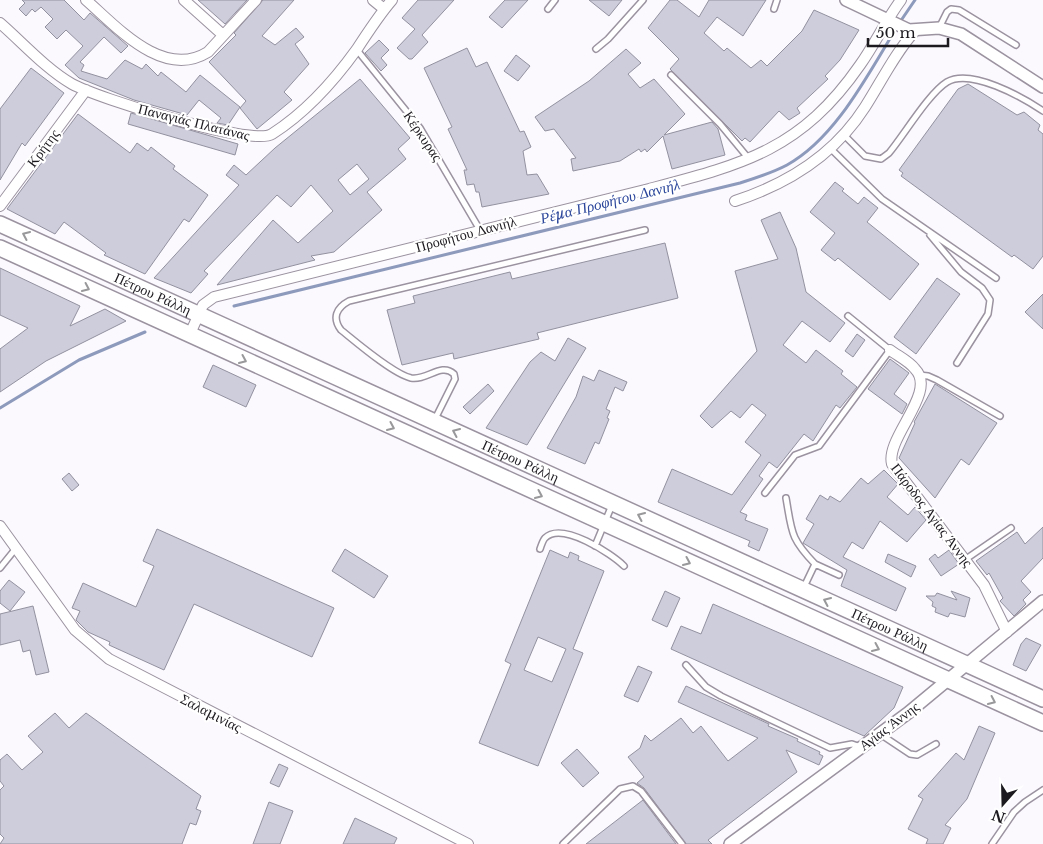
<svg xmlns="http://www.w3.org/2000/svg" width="1043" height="844" font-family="'Libre Baskerville',serif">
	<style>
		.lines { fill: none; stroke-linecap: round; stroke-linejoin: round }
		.stream { stroke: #8d9abb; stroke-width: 3 }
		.building { fill: #cecddc; stroke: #92919f; fill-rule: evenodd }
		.service-casing { stroke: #9b93a0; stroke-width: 8 }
		.minor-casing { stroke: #9b93a0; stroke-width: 12 }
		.tertiary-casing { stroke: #9b93a0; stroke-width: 14 }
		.primary-casing { stroke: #9b93a0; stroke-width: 18 }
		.service { stroke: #fff; stroke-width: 5 }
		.minor { stroke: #fff; stroke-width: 10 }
		.tertiary { stroke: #fff; stroke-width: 11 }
		.primary { stroke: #fff; stroke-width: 15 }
		.oneway { stroke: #99989a }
		.labels { text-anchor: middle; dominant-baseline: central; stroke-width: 4.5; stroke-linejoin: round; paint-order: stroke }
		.street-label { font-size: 14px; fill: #1d1a1f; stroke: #fff }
		.water-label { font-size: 15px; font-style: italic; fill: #2c479b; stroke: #fff }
	</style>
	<rect width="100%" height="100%" fill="#fbf8fe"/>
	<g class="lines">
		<path class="stream" d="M900,22L915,0
			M234,306L740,183C756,178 772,173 787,165C836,138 868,74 897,27
			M0,408L79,360L145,332"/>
	</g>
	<path class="building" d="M22,0H64L84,20L90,13L128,46L121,53L104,37L80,62L84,65L81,71L107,79L125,60L142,69L146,64L158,76L161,72L186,92L200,75L240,107L228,125L217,123L221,118L199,100L187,115L134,100L79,78L65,65L83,46L66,30L57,39L45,27L53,19L41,7L35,12L32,9L26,16L19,9L25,3Z
		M198,0H247L225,24Z
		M263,0H294L262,36L275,45L296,28L304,37L295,44L309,64L284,92L292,100L257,129L240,108L246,101L209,62L236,35L234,33Z
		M418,0H454L422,35L428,42L412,59H409L397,48L415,29L402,18Z
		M505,0H528L502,28L489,17Z
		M589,0H622L609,16Z
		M670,0H677L699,17L709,0H766L743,36L717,17L704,33L724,51L727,48L751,68L761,60L767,66L802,31L814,10L859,30L840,60L825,76L828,79L797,108L800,113L789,120L779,111L750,142L745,138L742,141L670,69L679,59L648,28Z
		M379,40L389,50L381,58L387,65L381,71L365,53Z
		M467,48L476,67L487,62L520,132L524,131L531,147L523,151L527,175L537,174L549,194L482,207L479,192H476L474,184L467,185L464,170H467L448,129L452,127L424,68Z
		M626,49L641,63L628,74L640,88L654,79L685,114L664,135L712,122L718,129L725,155L672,169L663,136L647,152L645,149L641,152L639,149L620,161L573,171L571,159L576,158L554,129L545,131L535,117L589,81Z
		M516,55L530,66L518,81L504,71Z
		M31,68L64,93L25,146L22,143L0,180V109Z
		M360,79L410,138L398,149L406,159L367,192L382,210L334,252L311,256L315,260L217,285L273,220L298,243L333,211L311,185L291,207L277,195L204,271L208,274L191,293L154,278L239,185L226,175L234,165L246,175L275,148ZM357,164L369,179L350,195L338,180Z
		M968,84L1017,115L1024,112L1040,125L1038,130L1043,134V256L1033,269L1014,255L1012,257L901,176L903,173L899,170L958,89Z
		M131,113L238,144L235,155L128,124Z
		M78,114L130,153L137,143L148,151L151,147L175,166L173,169L208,195L189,222L184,219L145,274L104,255L106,253L64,222L55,234L7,209Z
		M835,182L844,189L842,191L858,204L864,197L878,208L867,222L919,264L890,300L838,258L835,261L821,250L835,233L810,212Z
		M780,212L796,248L806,292L845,323L830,342L802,321L783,345L806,363L816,350L843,371L841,374L857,387L840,408L836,405L813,441L804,434L777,468L769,462L759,476L763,479L740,512L747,515L745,520L768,529L759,551L748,546L750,541L658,502L672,469L732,495L761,455L745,442L766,415L752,404L740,418L731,411L712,428L700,416L757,351L735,271L778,259L761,220Z
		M665,243L678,298L537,333L539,339L454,359L453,353L402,365L387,310L415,303L413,296L510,272L512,279Z
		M0,268L80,306L70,326L105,309L126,321L46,361L0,392V349L28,328L0,315Z
		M937,278L960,294L916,354L894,337Z
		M1043,294V329L1025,312Z
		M857,334L865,340L853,357L845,351Z
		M568,338L586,348L527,445L486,428L530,362L541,352L555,361Z
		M890,359L909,373L894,394L907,404L902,414L868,389Z
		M213,365L256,385L246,407L203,387Z
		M599,370L627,382L623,391L615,387L606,409L610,411L607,418L609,419L599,444L595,442L585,464L547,448L576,397L583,376L594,381Z
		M488,384L494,391L470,414L463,407Z
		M935,384L997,423L969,465L961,459L935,498L899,458L915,423L914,422Z
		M884,470L898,484L887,497L908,515L915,507L926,520L907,542L880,521L863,549L852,542L843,557L906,588L896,611L841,586L847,570L803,543L814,524L806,519L820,495L828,500L830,496L840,502L861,478L868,484Z
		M69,473L79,485L72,491L62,479Z
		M1043,527V558L1021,581L1031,592L1023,600L1026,604L1014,616L1000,601L1003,598L989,573L987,575L976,561L1017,532L1025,544Z
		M157,529L334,608L312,657L194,604L164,670L109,645L110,642L88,632L76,620L80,611L72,608L83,583L136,607L154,566L143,561Z
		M345,549L388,576L374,598L332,571Z
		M550,550L568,558L570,552L579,556L578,560L604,571L573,649L583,653L538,766L479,743L511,664L505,661ZM538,637L566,649L552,682L524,670Z
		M949,550L959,564L941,576L929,559L935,554L938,558Z
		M888,554L916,566L911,577L885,562Z
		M9,580L25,592L10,611L0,603V591Z
		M665,591L680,598L667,627L652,620Z
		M951,591L970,598L965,617L950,613L948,617L935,612L936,608L932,606L933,602L926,596H935L937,593L957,600Z
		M713,604L903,687L894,708L864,736L671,649L681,626L701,634Z
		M33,606L49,672L36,675L30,650L23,652L20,640L0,645V614Z
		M1026,638L1041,645L1026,671L1013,665L1021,644Z
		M638,666L652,672L638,702L624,696Z
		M686,686L769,724L768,726L798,739L797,741L820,752L819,754L823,756L819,765L786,750L797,772L708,840L712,844H686L644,788L637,783L644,777L628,757L640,748L645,735L651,741L681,718L693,733L701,726L728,761L758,738L678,702Z
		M55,713L69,728L86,713L201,796L196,809L201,811L196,825L190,823L182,844H0L4,838L0,834V790L4,786L0,781V760L7,754L22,770L43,752L28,736Z
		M979,726L995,733L967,799L945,825L951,828L943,844H926L928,839L908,829L923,799L918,796L956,753L964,760Z
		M577,749L599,773L583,787L561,763Z
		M279,764L288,768L279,787L270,783Z
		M643,800L676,844H586Z
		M269,802L293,811L280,844H253Z
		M355,818L397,838L394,844H343Z"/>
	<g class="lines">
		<g class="service-casing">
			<path id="service" d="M548,9L555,0
				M774,9L777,0
				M939,28L947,12L951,9L959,10L1016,45
				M596,49L608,39L643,0
				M357,50L420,128L480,230
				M671,75L720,124L749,159
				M844,135L865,156L881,159L889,153C904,135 929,93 947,82C971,68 1022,97 1043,111
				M830,148L882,199L996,278
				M930,235L961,272L982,288L990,300L988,314L957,363
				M919,375L928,376L937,380L1000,416
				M435,419L455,379L454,374C441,362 427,381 411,378C393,374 356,342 341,330C332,318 336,308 349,301L645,230
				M765,493L795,455L819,446L890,350L848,316
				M786,498C792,532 790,538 815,564L803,589
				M595,546L612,505
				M540,549C541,546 543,540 545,538C562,521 612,554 624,566
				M966,559L1011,528
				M815,564L839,575
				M0,568L17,547
				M686,665L706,687L721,696L830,748L852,744L861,747
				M880,734L910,754L917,755L936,744
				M563,844L620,789L633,786L641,791L682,844
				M992,844L1014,812L1025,802L1043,790"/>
		</g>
		<g class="minor-casing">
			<path id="minor" d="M86,0C117,27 163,80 208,52L256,0
				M184,0L223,35
				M373,0L384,9
				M0,23C23,43 46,69 72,84C97,98 252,147 272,134C305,113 334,81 357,49C368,32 379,15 392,0
				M735,201C787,184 835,154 865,107C881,82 895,53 915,31
				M0,206L86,90
				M189,336L203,305L214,297L649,189C744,164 801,150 860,65C875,44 886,20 901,0
				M890,350C898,356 909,361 915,369C938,392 885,438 892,464L984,585L1007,632
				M0,526L75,630L109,659L468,844"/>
		</g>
		<g class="tertiary-casing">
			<path id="tertiary" d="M846,0L909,30L939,28L961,34L1043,87
				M730,844L908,713L1043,601"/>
		</g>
		<g class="primary-casing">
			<g id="primary">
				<path id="s1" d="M0,224L1043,699"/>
				<path d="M0,248L1043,723"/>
			</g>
		</g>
		<use href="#service" class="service"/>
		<use href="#minor" class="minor"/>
		<use href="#tertiary" class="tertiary"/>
		<use href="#primary" class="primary"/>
	</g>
	<defs><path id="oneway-chevron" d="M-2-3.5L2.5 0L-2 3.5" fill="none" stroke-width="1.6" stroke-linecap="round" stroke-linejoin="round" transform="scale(1.25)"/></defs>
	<g class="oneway">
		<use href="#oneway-chevron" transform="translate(26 235) rotate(-156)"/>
		<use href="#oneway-chevron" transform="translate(86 288) rotate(25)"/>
		<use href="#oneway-chevron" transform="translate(243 360) rotate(24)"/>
		<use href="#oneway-chevron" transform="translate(391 427) rotate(24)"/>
		<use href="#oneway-chevron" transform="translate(456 432) rotate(-156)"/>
		<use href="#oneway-chevron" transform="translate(539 495) rotate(24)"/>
		<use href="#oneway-chevron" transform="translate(641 516) rotate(-156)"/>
		<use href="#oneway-chevron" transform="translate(687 562) rotate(24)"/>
		<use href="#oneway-chevron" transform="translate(827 601) rotate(-156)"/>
		<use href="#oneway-chevron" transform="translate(876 648) rotate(24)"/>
		<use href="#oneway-chevron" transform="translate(992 701) rotate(25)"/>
	</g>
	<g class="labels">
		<g class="street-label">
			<text transform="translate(194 122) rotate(14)">Παναγιάς Πλατάνας</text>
			<text transform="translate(423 136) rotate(56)">Κέρκυρας</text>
			<text transform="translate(43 148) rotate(-53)">Κρήτης</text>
			<text transform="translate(466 234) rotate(-15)">Προφήτου Δανιήλ</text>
			<text stroke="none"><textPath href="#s1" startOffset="168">Πέτρου Ράλλη</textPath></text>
			<text stroke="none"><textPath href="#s1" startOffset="572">Πέτρου Ράλλη</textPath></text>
			<text transform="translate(932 515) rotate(53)">Πάροδος Αγίας Άννης</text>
			<text stroke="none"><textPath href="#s1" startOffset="978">Πέτρου Ράλλη</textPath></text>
			<text transform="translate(211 713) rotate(27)">Σαλαμινίας</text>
			<text transform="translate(889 726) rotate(-37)">Αγίας Άννης</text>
		</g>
		<g class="water-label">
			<text transform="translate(610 201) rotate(-14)">Ρέμα Προφήτου Δανιήλ</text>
		</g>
	</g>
	<g transform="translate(1003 804) rotate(200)" stroke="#ffffff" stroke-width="4" paint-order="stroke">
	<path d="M0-4L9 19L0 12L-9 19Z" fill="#1d1a1f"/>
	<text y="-8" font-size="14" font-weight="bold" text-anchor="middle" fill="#1d1a1f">N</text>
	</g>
	<path d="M868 38v8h80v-8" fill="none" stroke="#1d1a1f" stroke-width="2.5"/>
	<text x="876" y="38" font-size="15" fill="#1d1a1f" stroke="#ffffff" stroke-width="4" paint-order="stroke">50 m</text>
</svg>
